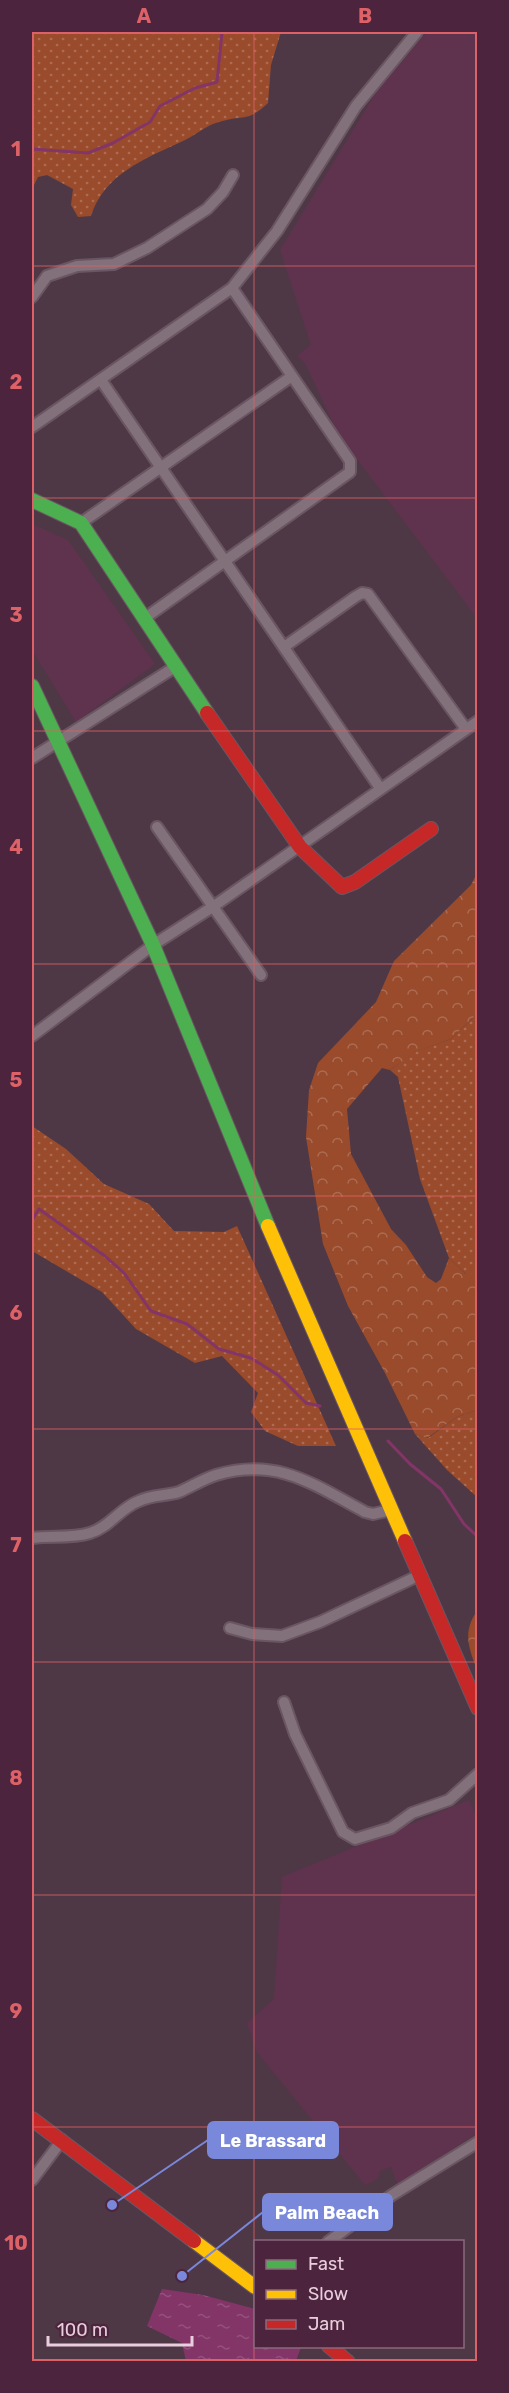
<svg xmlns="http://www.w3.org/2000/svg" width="509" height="2393" font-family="Rubik,sans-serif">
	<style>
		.built { fill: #5f324e }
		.grass { fill: url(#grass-dots) }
		.forest { fill: url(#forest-crowns) }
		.water { fill: url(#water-ripples) }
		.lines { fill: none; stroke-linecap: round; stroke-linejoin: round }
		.stream { stroke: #833568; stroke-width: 3 }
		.street-casing { stroke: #6a5662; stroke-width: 14 }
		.fast-casing { stroke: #6a5662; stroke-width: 16 }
		.slow-casing { stroke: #6a5662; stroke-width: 16 }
		.jam-casing { stroke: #6a5662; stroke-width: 16 }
		.street { stroke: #82707b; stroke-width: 10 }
		.fast { stroke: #4caf50; stroke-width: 14 }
		.slow { stroke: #ffc107; stroke-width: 14 }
		.jam { stroke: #c62828; stroke-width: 14 }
		.grid { fill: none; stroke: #dd6267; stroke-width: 1.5; stroke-opacity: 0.55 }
		.leader { fill: none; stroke: #7988da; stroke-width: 2 }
		.callout-dot { fill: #7988da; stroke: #4d243d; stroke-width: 2 }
		.callout { fill: #7988da; stroke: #7988da; stroke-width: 2 }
		.callout-label { font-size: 18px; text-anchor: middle; font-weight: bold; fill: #fff }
		.neatline { fill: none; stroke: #dd6267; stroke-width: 2 }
		.grid-label { font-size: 20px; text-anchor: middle; font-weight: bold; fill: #dd6267 }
	</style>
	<defs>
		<pattern id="grass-dots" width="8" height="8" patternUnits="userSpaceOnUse" patternTransform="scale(1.5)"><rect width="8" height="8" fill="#994b2b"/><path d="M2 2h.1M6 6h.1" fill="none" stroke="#ac6c53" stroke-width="1.8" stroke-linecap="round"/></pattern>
		<pattern id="forest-crowns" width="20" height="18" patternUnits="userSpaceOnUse" patternTransform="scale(1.5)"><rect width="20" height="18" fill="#994b2b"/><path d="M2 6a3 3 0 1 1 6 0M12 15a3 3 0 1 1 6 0" fill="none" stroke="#ac6c53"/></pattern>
		<pattern id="water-ripples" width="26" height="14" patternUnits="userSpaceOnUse" patternTransform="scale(1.5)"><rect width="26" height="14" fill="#833568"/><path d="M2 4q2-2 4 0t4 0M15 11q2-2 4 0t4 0" fill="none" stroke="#95517d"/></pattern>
	</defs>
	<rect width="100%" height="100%" fill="#4f3846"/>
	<path class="built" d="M427,32L477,34V618L338,434L305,363L297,356L311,345L280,250L377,91Z
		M32,524L68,540L155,664L76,722L32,650Z
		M469,1800L478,1821L477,2133L398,2185L391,2167L380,2171L378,2179L365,2185L257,2052L247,2023L274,1999L282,1877Z"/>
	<path class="grass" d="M32,32H281L271,65L268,103C247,123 244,114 219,122C206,125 195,136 183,141C146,158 104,174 91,216L78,217L71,205L73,189L47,175L38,177L32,189Z
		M477,1014V1274H466L449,1258L420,1179L398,1077L390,1070L414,1052L451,1039Z
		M32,1126L66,1149L104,1184L149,1204L174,1231L224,1232L237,1226L336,1446H298L265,1431L251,1412L258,1393L222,1356L195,1363L136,1329L102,1292L32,1251Z
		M477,1410V1497L447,1470L415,1434L428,1438L457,1417Z"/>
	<path class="forest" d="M477,873V1014L451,1039L415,1052L390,1070L382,1068L347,1109L351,1154L391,1229L406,1245L427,1277L436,1283L441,1279L449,1258L466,1274H477V1410L457,1417L427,1438L415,1434L385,1373L348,1306L323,1244L306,1137L309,1090L318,1063L376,1002L394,961L471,885Z
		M477,1611H478L477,1670C469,1648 462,1633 477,1611Z"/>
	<path class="water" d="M162,2289L203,2295L255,2309V2346L301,2347L296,2361H186L182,2343L147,2326Z"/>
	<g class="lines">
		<path class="stream" d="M32,149L88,153L113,143L150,122L160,106L195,88L217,82L222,32
			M32,1220L39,1209L105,1256L124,1273L151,1311L187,1324L219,1349L251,1358L278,1375L306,1403L320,1406
			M388,1441L410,1464L441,1489L464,1524L478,1537"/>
		<g class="street-casing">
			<path id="street" d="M32,297L47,276L77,266L114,264L147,248L207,209L223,192L233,175
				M101,380L380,788
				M32,427L232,288L277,231L356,106L417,32
				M81,523L292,376
				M145,618L350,472V461L232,288
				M284,647L355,597L362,593L368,594L466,729
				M32,758L175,667
				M157,827L261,975
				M32,1036L153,945L214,906L478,721
				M32,1538C51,1535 70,1539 90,1533C110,1527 120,1508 139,1501C151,1495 166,1496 179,1492C191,1487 203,1479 216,1475C277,1457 313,1484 365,1512L373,1514L391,1510
				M230,1628L252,1634L282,1636L320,1622L420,1575
				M284,1702L295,1734L343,1832L355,1839L391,1828L412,1813L449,1800L478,1774
				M32,2180L62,2140
				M328,2242L392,2195L478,2142"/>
		</g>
		<g class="fast-casing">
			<path id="fast" d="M32,500L81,523L207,713
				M32,686L153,945L268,1226"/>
		</g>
		<g class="slow-casing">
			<path id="slow" d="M268,1226L405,1541
				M194,2241L255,2287"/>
		</g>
		<g class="jam-casing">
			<path id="jam" d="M207,713L300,847L342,887L355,882L431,829
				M405,1541L478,1708
				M32,2119L194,2241
				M329,2346L348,2362"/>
		</g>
		<use href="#street" class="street"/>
		<use href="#fast" class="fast"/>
		<use href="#slow" class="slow"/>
		<use href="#jam" class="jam"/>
	</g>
	<path class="grid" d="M254,32V2362M32,266H478M32,498H478M32,731H478M32,964H478M32,1196H478M32,1429H478M32,1662H478M32,1895H478M32,2127H478"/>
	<path class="leader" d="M112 2205L208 2140M182 2276L263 2212"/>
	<g class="callout-dot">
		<circle cx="112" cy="2205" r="6"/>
		<circle cx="182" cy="2276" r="6"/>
	</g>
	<g class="callout">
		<rect x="208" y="2122" width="130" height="36" rx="6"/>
		<rect x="263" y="2194" width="129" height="36" rx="6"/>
	</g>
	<g class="callout-label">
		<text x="273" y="2147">Le Brassard</text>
		<text x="327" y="2219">Palm Beach</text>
	</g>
	<rect width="509" height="2393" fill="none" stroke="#4d243d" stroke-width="66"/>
	<rect x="254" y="2240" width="210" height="108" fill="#4d243d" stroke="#8b687d" stroke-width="1.5"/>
	<rect x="266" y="2260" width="30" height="9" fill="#4caf50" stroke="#8b687d" stroke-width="1.5"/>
	<text x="308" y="2270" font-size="18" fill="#e9cedd">Fast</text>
	<rect x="266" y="2290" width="30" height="9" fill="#ffc107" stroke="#8b687d" stroke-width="1.5"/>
	<text x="308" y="2300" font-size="18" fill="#e9cedd">Slow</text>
	<rect x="266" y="2320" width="30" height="9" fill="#c62828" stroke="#8b687d" stroke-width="1.5"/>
	<text x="308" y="2330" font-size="18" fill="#e9cedd">Jam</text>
	<path d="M48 2336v9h144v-9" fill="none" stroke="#e9cedd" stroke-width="3"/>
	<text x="57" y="2336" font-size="18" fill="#e9cedd" stroke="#4d243d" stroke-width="4.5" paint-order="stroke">100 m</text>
	<rect x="33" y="33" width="443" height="2327" class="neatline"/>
	<g class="grid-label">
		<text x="144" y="23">A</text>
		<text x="365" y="23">B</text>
		<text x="16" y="156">1</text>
		<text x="16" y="389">2</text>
		<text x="16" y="622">3</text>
		<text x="16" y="854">4</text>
		<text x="16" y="1087">5</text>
		<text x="16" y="1320">6</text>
		<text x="16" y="1552">7</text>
		<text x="16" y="1785">8</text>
		<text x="16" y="2018">9</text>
		<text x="16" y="2250">10</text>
	</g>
</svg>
